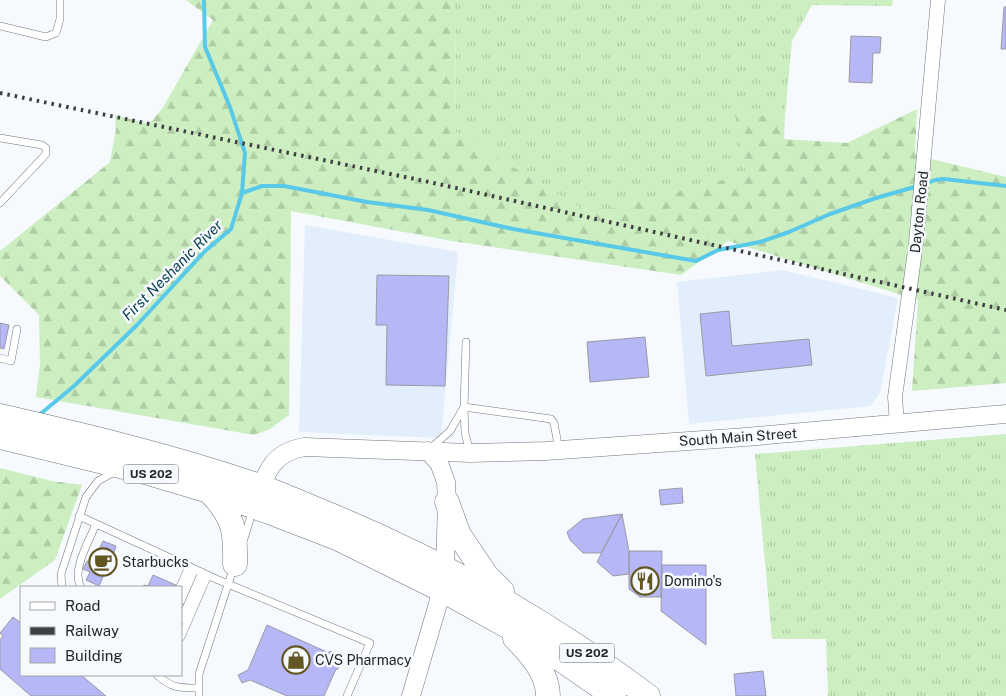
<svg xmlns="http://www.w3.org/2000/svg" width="1006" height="696" font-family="'Public Sans',sans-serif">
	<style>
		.built { fill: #e2eefb }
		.grass { fill: url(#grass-tufts) }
		.forest { fill: url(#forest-firs) }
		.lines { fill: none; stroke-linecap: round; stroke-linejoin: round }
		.stream { stroke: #58c9e9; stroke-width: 4 }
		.building { fill: #b6b7f6; stroke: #9a9aa3 }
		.service-casing { stroke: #6f757b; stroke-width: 8 }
		.minor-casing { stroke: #6f757b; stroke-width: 15 }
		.tertiary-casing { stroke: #6f757b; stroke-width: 19 }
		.trunk-casing { stroke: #6f757b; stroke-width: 25 }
		.service { stroke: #fff; stroke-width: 7 }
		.minor { stroke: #fff; stroke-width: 14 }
		.tertiary { stroke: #fff; stroke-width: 18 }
		.trunk { stroke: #fff; stroke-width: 24 }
		.rail { stroke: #3d3f42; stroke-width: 4; stroke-dasharray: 2.5 5; stroke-linecap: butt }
		.labels { text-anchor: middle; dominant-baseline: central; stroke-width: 5; stroke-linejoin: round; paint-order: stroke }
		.shield { fill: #f6fafe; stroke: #626468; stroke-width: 1 }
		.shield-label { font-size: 12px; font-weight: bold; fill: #222427 }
		.street-label { font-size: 14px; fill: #222427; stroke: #f6fafe }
		.poi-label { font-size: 14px; fill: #222427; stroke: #f6fafe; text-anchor: start }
		.water-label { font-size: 15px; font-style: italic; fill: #073c4a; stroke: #f6fafe }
	</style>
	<defs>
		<pattern id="grass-tufts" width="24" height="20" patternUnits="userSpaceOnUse" patternTransform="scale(1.25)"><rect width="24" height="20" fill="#cceec0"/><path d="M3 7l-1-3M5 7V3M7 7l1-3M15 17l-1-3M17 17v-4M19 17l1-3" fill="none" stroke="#afcca5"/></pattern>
		<pattern id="forest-firs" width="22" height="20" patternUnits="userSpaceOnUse" patternTransform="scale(1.25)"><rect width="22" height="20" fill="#cceec0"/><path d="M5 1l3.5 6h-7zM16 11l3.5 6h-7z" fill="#afcca5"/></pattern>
	</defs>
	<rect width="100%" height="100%" fill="#f6fafe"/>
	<path class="built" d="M305,225L458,252L441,438L299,432Z
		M783,270L898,298L880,393L870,406L689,424L677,282Z"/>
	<path class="grass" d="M455,0H893L892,6L812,5L792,41L785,116L747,174L590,214L456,132Z
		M1006,434V696H828L826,639H772L755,454Z"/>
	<path class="forest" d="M186,0H455L456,132L590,214L746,174L735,115L785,116L784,139L847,143L917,109L915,155L1006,177V383L912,391L918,300L728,241L681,275L452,241L291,211L289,415L270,429L254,435L36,397L40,364L39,315L0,276V251L110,162L116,129L115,115L149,124L162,109L213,20Z
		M0,468L52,481L82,485L55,560L0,599Z"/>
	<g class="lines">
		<path class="stream" d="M925,184L935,180L944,179L1006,186
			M242,193L262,186H284L367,202L428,210L513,229L696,261L718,250L760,242L789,232L830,214L876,198L918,186
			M38,416L74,386L137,325L204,252L231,229L242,193L245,153L230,107L205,47L204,0"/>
	</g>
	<path class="building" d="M1004,7H1006V49H1001Z
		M851,36L881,37L880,53H873L872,83L849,82Z
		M377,275L449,276L445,386L386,385L387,325H376Z
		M729,311L732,346L809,339L812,365L706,376L700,314Z
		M0,323L9,325L4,349L0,348Z
		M645,337L649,377L590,382L587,342Z
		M682,488L683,503L661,505L659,490Z
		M622,514L601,553H583L570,540L567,532L583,519Z
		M622,514L629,551V574L613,576L597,562Z
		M103,541L116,546L108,571L106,570L99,586L86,580L90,572L83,569L87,561L93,563Z
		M629,551H662L661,597H640L629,589Z
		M662,565H706V645L661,611Z
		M153,575L178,586L177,587H143L144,585L148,586Z
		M13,617L21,623V675H81L106,696H31L0,669V640L3,636L0,633Z
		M267,625L329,653L330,651L338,655L340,663L338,669H336L324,696H287L250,680L242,683L238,675L248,670Z
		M763,671L766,696H736L734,674Z"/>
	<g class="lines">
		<g class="service-casing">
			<path id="service" d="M0,26L46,37L56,33L60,19V0
				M0,138L42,145L46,148V154L0,203
				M466,342L464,407L551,419L554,423L559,450
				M0,358L11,361L17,329
				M431,448L450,431L464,407L465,433L470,452
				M79,516L216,579L370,643L347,696
				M243,542L253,509
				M62,587L61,574L86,497L98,481L116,471
				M81,587C71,571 89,541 96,524
				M180,587L189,566
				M181,601L195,569
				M181,620L202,572
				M181,637L208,575
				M157,675C172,688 178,688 198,688
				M199,696V674L234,566"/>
		</g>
		<g class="minor-casing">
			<path id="minor" d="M897,423L895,397L916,243L938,0"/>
		</g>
		<g class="tertiary-casing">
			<path id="tertiary" d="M258,497C266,471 274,452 304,447L470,453L546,451L746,437L1006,414
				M411,696L442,590L445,568L447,502L446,482L439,463L428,451"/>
		</g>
		<g class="trunk-casing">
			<path id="trunk" d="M0,416C87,436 175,457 259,486C281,494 302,503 323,512C439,559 547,621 648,696
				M0,437L145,472L209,491L272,513L337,538L442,590L531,639L614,696
				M209,491C233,516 236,529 235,564
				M447,502L459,535L486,575L502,591
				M515,638C530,653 548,673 548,696"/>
		</g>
		<use href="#service" class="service"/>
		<use href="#minor" class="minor"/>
		<use href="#tertiary" class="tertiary"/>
		<use href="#trunk" class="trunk"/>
		<path class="rail" d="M0,93L429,182L1006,310"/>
	</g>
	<defs>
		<g id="cafe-ring" transform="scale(1.4375)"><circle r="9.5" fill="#f6fafe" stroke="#625623" stroke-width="1.5"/><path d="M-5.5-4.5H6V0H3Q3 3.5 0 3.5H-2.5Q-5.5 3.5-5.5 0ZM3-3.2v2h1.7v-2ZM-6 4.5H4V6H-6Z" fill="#625623"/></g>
		<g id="restaurant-ring" transform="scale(1.4375)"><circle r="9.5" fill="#f6fafe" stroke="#625623" stroke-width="1.5"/><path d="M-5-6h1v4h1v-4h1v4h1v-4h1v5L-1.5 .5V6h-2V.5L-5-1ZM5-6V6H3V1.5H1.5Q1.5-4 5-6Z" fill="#625623"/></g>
		<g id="shop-ring" transform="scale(1.4375)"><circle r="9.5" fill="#f6fafe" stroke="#625623" stroke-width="1.5"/><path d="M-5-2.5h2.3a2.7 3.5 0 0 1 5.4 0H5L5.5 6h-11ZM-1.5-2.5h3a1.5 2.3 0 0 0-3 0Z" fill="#625623"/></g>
	</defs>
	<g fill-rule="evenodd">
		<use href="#cafe-ring" x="103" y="562"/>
		<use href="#restaurant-ring" x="645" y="581"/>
		<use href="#shop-ring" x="296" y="660"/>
	</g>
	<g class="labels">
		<g class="shield">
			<rect x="123.5" y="464.5" width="55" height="19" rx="4"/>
			<rect x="559.5" y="643.5" width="55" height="19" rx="4"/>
		</g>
		<g class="shield-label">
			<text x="151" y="474">US 202</text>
			<text x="587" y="653">US 202</text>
		</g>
		<g class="street-label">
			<text transform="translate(919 212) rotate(-84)">Dayton Road</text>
			<text transform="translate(738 437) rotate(-4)">South Main Street</text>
		</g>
		<g class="poi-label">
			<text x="122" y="562">Starbucks</text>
			<text x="664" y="581">Domino's</text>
			<text x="315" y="660">CVS Pharmacy</text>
		</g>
		<g class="water-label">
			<text transform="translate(172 270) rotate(-45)">First Neshanic River</text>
		</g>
	</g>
	<rect x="20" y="586" width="162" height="90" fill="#f6fafe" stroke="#a1a4a8"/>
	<rect x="30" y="602" width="25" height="8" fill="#ffffff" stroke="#a1a4a8"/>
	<text x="65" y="611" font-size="15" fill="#222427">Road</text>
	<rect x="30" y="627" width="25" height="8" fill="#3d3f42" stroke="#a1a4a8"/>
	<text x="65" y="636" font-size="15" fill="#222427">Railway</text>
	<rect x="30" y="648" width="25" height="15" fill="#b6b7f6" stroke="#a1a4a8"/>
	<text x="65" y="661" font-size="15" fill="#222427">Building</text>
</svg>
